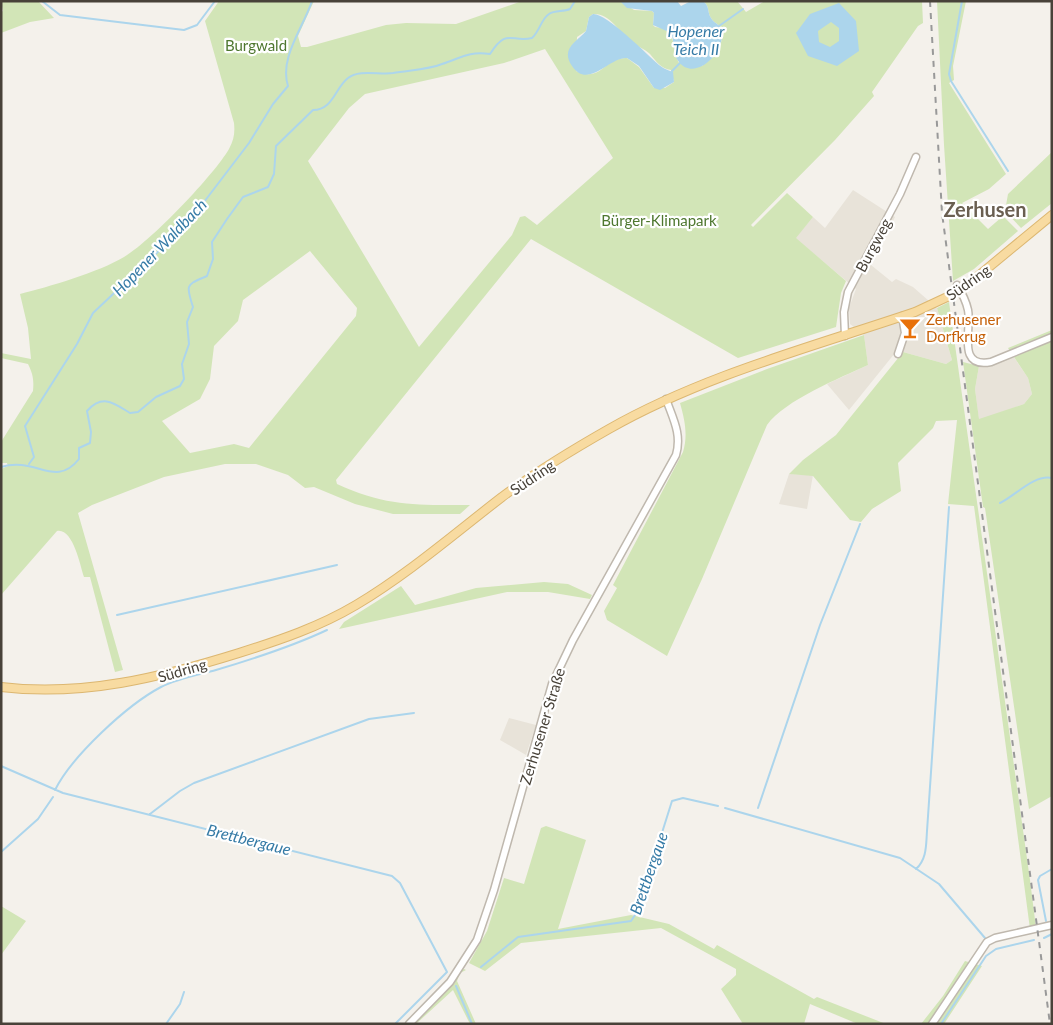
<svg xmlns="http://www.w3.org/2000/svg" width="1053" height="1025" font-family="Lato,sans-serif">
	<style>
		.residential { fill: #e8e3d9 }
		.green { fill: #d2e5b7; fill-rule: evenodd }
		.water { fill: #acd5ec; fill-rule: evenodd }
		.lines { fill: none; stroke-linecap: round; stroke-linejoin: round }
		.stream { stroke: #acd5ec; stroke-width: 2 }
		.minor-casing { stroke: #bfb8ae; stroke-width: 9 }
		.major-casing { stroke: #dcb771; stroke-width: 10 }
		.minor { stroke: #fff; stroke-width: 6 }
		.major { stroke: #f8dba1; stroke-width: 8 }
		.rail { stroke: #999; stroke-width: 2; stroke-dasharray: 6 6; stroke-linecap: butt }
		.labels { text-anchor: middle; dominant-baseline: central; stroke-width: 4.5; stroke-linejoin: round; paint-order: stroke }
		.park-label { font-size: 15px; fill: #4e772f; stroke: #fff }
		.street-label { font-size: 15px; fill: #484239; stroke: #fff }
		.food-label { font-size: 15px; fill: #c56008; stroke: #fff; text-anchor: start }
		.water-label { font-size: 16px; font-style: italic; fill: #367ba6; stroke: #fff }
		.district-label { font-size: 20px; font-weight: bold; fill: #6a5f51; stroke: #fff }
	</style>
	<rect width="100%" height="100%" fill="#f4f1eb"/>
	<path class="residential" d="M853,190L895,217L871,265L892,282L896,279L913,287L937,308L952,360L946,364L903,352L899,348L849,410L827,384L868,365L864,335L850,324L849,308L856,289L795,238L813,217L825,228Z
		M1013,356L1028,378L1032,394L1024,404L979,420L975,389L979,366H988Z
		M789,474L813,475L807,509L779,504Z
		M509,718L536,725L526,755L500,740Z"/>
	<path class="green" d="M1,1H38L54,18L30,22L1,33V12L3,11Z
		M219,1H314L298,36L301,47H307L386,25L406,23L456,24L522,1H620L634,10L652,11L654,13L653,25L655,27C677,28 672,48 679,63L702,66C714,58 728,42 719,26C717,23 713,22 711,18C707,12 710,6 703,1H737L746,12L765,1H922L923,23L918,26L872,92L874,96L835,140L751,225L753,227L787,193L813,217L796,238L846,281L841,293L836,327L738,358L531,239L336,480L337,484C387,507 417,505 470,505L460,514H393L355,504L314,487L305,488L288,475L256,464H225L164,477L92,505L78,513L123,670L115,672L90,577H84C80,565 73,528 57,531L1,595V469L8,466L7,463H1V442L33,391C34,380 33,374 28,364L1,358V353L31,359L28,328L20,294C48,287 99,272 124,257C150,242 214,175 229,149C234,140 235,133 234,123L205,21ZM593,14C610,13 619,32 630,41C636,46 645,49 650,54C656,61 661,69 671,70L674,82L665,88H654L639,67L627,58C604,57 602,83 576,71L577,37L586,31L589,17ZM545,49L613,158L537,225L525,216L520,217L512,235L419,347L308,161L349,108L365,94L504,63ZM310,251L357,308L356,316L249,448L234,444L190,453L162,421L200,399L210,379L214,346L238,321L243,300Z
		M937,1H966L953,66L954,80L949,83L1006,174L989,189L962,203L988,229L1003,216L1018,231L974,269L953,281L944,145Z
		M1052,152V203L1021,228L1005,211L1008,194Z
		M949,302L1030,880L1036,928L1030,929L974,506L948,504L957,420L936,421L933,428L898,463L901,491L872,509L861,522L850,520L813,476L789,474L803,460L836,435L903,352L946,364L952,360L937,308Z
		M1052,330V796L1029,809L985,508L983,507L963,362L979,366L975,389L979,419L1024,404L1032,394L1028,378L1008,348Z
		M864,335L868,365C840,378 785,400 767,425L702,579L667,656L607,620L604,611L617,588L613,585L683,452C688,435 685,421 680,403L767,369Z
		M544,582L568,584L592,595L590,599L548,592H507L339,629L344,622L401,586L415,605L476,588Z
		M546,826L586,840L558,929L631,915L669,924L714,949L717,945L814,999L817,997L886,1024H858L810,1004L804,1024H743L721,989L736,975V969L661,928L521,943L485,971L469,963L487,931L504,878L524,884L541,828Z
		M1,906L26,921L1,955Z
		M965,961L982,966L944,1024H921L943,996Z
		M464,969L466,970L460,973L457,981L476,1024H470L453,990L416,1024H412L462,970Z"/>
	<path class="water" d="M620,1H677L681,6L691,1H703C710,6 707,12 711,18C713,22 717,23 719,26C732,47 696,84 679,62C672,54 675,41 671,33L653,25L654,13L652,11L627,8Z
		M839,3L856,21L859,51L837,66L808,56L796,33L810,14ZM831,22L839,28V41L830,47L819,42L818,31Z
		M593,14C606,13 648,55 659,65C664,69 668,70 673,72L674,82L660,90L654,88L639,66L627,58C609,57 588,90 572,66C560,48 577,42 586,31L589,17Z"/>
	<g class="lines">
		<path class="stream" d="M42,1L60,15L184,30L197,25L215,1
			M962,1L949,74L951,81L1008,171
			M719,26L743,9
			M672,71L680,63
			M29,464L34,457L25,426L77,344L93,313L164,246L204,202L249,143L273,104L288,86C279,58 303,28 312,1
			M1,467C36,456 55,489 79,459V448L90,443L91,432L87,411C103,393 115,404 130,413L138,412L156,397L180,386L184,379L182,364L189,344L187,322L193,307C185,283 187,285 207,276L213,259L212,242L227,219L243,197L268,187L274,174L276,146L313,110C333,110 335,88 348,78C359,69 380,75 393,73C409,70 427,70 442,64C461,58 468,51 490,54C507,27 511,43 532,38C540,31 541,19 549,14C555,10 563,12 570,9L575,1
			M1000,503C1015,496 1034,474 1052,478
			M117,615L337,565
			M1,766L63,793L392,876L400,883L447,972L395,1024
			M55,790C72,756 127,705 161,687C177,679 198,675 216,670C253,659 291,647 327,630
			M725,808L900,858L939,884L985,938
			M758,808L820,625L860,524
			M150,814L180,791L194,783L369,719L414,713
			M1,852L38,819L53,797
			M916,869C927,859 926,845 927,831L949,507
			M1046,921L1038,880L1040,876L1052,869
			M1044,938L1052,934
			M481,967L518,937L631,921L637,912L672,801L683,798L718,806
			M456,986L472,1024
			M166,1024L180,1004L184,992
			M941,1024L986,956L996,949L1034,940"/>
		<g class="minor-casing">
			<path id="minor" d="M957,285C962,293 966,301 968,310C972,329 956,369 991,362L1052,337
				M845,336L844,312L848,292L900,194L916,157
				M898,354L905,333L902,316
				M409,1024L450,982L477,940L494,890L552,684L573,640L676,455C682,434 673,419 666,399
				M932,1024L987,942L995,938L1052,925"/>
		</g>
		<g class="major-casing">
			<path id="major" d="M1,687C83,697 162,677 239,653C280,640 319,627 356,605C408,574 454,534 502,497C536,472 572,450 609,429C704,375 812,347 915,312L960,291L1052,215"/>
		</g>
		<use href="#minor" class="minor"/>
		<use href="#major" class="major"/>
		<path class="rail" d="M930,1L942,213L1050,1024"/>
	</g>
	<defs>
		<g id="bar-bare" transform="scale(1.725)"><path d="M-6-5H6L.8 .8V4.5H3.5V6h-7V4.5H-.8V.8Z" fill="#e8710a" stroke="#fff" stroke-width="2.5" paint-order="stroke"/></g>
	</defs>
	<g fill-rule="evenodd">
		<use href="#bar-bare" x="910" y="328"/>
	</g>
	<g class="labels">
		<g class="park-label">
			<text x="256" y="45">Burgwald</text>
			<text x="659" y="220">Bürger-Klimapark</text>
		</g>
		<g class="street-label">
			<text transform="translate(873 245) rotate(-62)">Burgweg</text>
			<text transform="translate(968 282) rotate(-35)">Südring</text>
			<text transform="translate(532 477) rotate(-34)">Südring</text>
			<text transform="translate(182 670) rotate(-16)">Südring</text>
			<text transform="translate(542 726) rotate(-73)">Zerhusener Straße</text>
		</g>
		<g class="food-label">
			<text x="926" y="319">Zerhusener<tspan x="926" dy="17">Dorfkrug</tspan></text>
		</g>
		<g class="water-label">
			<text x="696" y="30">Hopener<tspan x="696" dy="18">Teich II</tspan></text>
			<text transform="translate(159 247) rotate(-46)">Hopener Waldbach</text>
			<text transform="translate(249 839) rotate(14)">Brettbergaue</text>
			<text transform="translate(648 873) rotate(-71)">Brettbergaue</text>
		</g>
		<g class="district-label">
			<text x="985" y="209">Zerhusen</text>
		</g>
	</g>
	<rect width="1053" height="1025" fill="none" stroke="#484239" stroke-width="5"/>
</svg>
